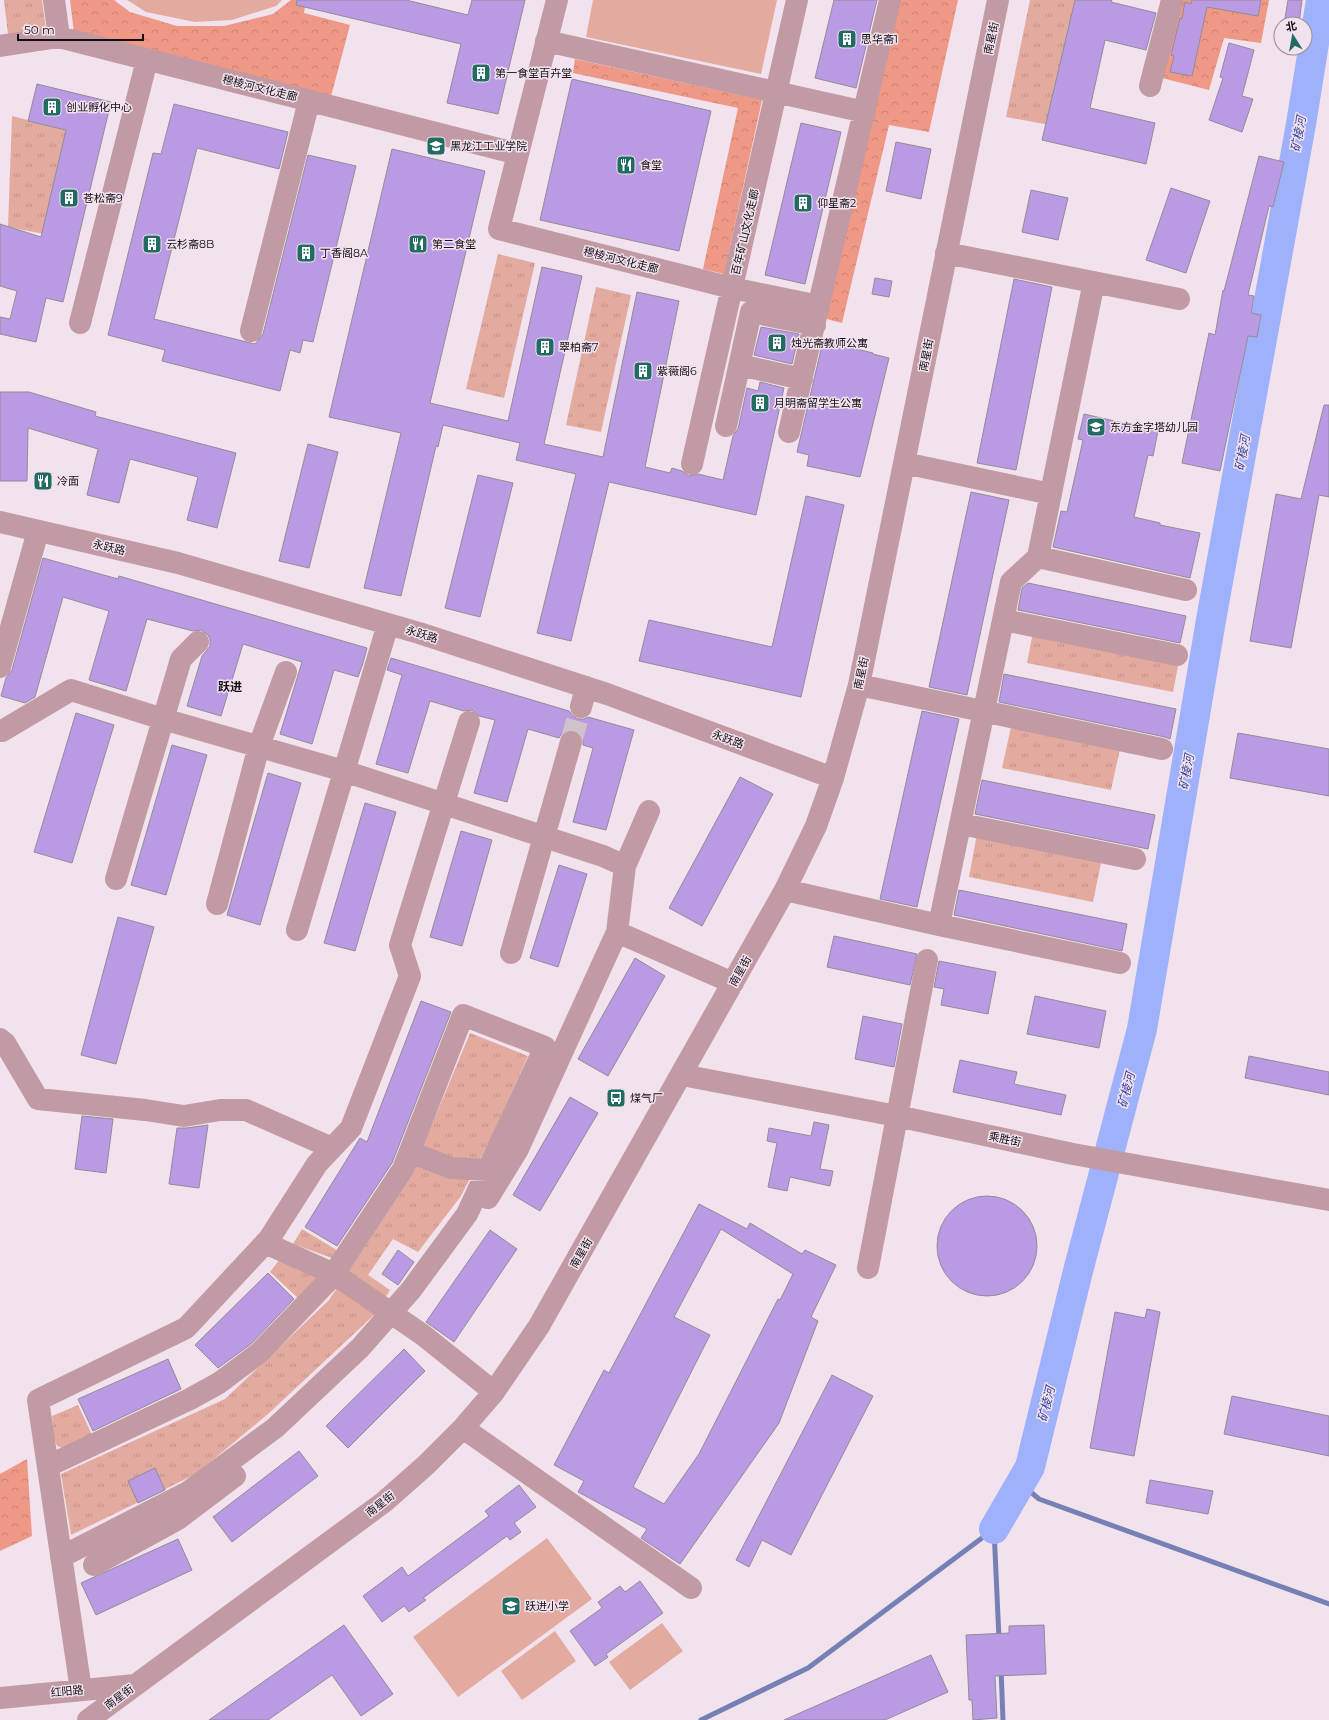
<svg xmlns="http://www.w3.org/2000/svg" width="1329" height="1720" font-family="Montserrat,'Noto Sans SC',sans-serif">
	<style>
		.grass { fill: url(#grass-tufts) }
		.forest { fill: url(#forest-crowns) }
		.pitch { fill: #e3ab9f }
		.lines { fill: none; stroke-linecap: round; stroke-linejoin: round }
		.stream { stroke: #7680b5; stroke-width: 5 }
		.river { stroke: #a0b1fb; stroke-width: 30 }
		.building { fill: #b99ae3; stroke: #918c9a; fill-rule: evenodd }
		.minor-tunnel { stroke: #d0c2cd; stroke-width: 22; stroke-dasharray: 22 11; stroke-linecap: butt }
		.minor { stroke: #c29aa3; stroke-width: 22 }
		.labels { text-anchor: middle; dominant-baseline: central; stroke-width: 3; stroke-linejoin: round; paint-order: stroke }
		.street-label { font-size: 11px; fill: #140f13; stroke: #f1e2ee }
		.poi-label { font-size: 11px; fill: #140f13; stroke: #f1e2ee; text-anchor: start }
		.water-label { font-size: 12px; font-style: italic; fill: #394499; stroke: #f1e2ee }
		.neighbourhood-label { font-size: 12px; font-weight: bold; fill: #140f13; stroke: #f1e2ee }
	</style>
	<defs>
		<pattern id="grass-tufts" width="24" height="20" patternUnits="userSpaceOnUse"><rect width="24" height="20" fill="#e3ab9f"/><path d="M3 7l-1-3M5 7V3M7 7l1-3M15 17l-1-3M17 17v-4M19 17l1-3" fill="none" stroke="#c29288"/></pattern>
		<pattern id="forest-crowns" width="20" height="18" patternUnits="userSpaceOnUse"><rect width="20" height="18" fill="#ef9886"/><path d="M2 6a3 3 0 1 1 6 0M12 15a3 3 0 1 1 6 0" fill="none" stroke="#cc8273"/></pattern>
	</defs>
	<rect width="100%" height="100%" fill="#f1e2ee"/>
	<path class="grass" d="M4,0H42L46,29L8,34Z
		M1030,0H1076L1050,125L1006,117Z
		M12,116L66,130L44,234L8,227Z
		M498,254L535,263L504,398L466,389Z
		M596,287L631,295L601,432L566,425Z
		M1033,632L1179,661L1173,692L1027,663Z
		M1011,727L1120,749L1111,790L1002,768Z
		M977,834L1102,858L1093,902L969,877Z
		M470,1033L528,1056L494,1132L461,1196L418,1252L393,1239L368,1275L390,1290L374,1315L268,1414L196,1474L71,1535L61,1474L225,1399L329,1300L410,1178Z
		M302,1229L340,1252L335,1259L293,1244Z
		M280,1259L317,1277L299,1299L270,1272Z
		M78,1405L93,1437L63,1448L57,1446L54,1438L52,1416Z"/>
	<path class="forest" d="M70,0H114L130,12L177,26H224L273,14L291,0H306L304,13L350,25L330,100L74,33Z
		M885,0H958L929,132L889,125L842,323L811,315Z
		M1178,0H1269L1261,43L1224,38L1209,90L1158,77Z
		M575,59L762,100L724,274L703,269L738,108L573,73Z
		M27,1459L32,1536L0,1551V1474Z"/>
	<path class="pitch" d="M127,0H282L276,6L232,20L195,22L146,12Z
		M593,0H777L761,74L586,37Z
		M547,1538L592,1599L458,1697L413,1637Z
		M662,1623L683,1651L630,1690L609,1662Z
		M555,1631L576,1661L522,1700L501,1671Z"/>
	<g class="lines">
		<path class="stream" d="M1020,1483L1039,1499L1329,1604
			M994,1529L999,1639
			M1001,1669L1003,1720
			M701,1720L808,1668L994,1529"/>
		<path class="river" d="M994,1529L1030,1467L1078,1271L1142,1029L1211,620L1301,124L1321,0"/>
	</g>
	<path class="building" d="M297,0H406L468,15L472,0H525L498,114L447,103L461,44L296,5Z
		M834,0H877L856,88L815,78Z
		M1075,0H1112L1111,2L1156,13L1146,50L1105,40L1090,108L1155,123L1146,164L1042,140Z
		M1192,0H1261L1258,16L1207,7L1192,76L1170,72L1174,56L1171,55L1180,18L1182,19L1185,2L1191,4Z
		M1288,0H1302L1299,24H1284Z
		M1229,43L1254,50L1242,96L1253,99L1242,132L1209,120L1223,78L1220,77Z
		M572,79L711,111L679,251L540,220Z
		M37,84L111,102L63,302L46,298L36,342L0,334V317L10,319L17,291L0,286V224L41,237L66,130L28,121Z
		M174,104L288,132L279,169L197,148L154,319L255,344L263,334L308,155L356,166L313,342L303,340L300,353L290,350L280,391L162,361L165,350L108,335L153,153L161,154Z
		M801,123L841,132L805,284L765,275Z
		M896,142L931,149L921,199L886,191Z
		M392,149L485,171L430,403L508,421L542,267L582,276L544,444L603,457L637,292L679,301L645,467L670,473L672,468L682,471L689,476L698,474L723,480L733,436L738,429L747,388L758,391L760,382L784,388L756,515L609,482L571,641L537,633L576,474L516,460L520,443L443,425L438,447L436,446L401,596L364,588L401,433L329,417Z
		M1259,156L1284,162L1273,207L1269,206L1248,295L1254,296L1251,313L1261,315L1257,337L1248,336L1220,471L1182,463L1209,333L1215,335L1223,290L1224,291Z
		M1171,188L1210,201L1186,273L1146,260Z
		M1031,190L1068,198L1058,240L1022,232Z
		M875,278L892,281L889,297L872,294Z
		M1014,279L1052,287L1016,470L977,463Z
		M761,327L799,334L792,364L754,355Z
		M823,341L873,353V354L889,358L860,477L807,466L809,455L797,452Z
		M0,392H29L96,412L95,416L236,453L217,528L187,520L198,477L130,459L119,503L87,495L98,449L28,428L27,481H0Z
		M1324,405H1329V497L1319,495L1291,648L1250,641L1276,494L1301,499Z
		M1084,414L1158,431L1153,456L1148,455L1134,517L1160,523V525L1200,533L1190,578L1053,547L1061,511L1067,512L1083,440L1078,439Z
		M308,444L338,452L309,568L279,561Z
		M478,475L513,483L480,617L445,608Z
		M971,492L1009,500L967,695L929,687Z
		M806,496L844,505L801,697L639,661L649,620L772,647Z
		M43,558L118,579L119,576L367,648L363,663L358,677L334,670L312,744L280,734L302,662L243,644L221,716L187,706L202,656L210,646V639L208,635L201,630L193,631L147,619L126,691L89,680L109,611L63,597L35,697L25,703L1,696L6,678L12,670Z
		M1028,583L1186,616L1180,643L1018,610L1022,588Z
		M391,658L569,711L573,716L578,719H584L588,717L634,730L606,830L573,822L593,748L583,745V739L580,733L575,730H568L562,733L559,738L528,729L507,802L474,793L495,720L479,716L472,710L464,711L430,701L408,773L376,764L402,675L387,670Z
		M1004,674L1176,709L1170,739L1165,737L999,702Z
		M922,711L959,719L917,907L880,899Z
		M76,713L114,725L72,863L34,852Z
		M1238,733L1329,749V796L1230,778Z
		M172,745L207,755L166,895L131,885Z
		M268,773L301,783L260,925L227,915Z
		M740,777L773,794L702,926L669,908Z
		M982,780L1155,815L1148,849L975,814Z
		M365,803L396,812L355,951L324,943Z
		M461,831L492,840L462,946L430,937Z
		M559,865L587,874L558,967L530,958Z
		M959,890L1127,924L1122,951L954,915Z
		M118,917L154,927L116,1064L81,1055Z
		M834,936L917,954L910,985L827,967Z
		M635,958L665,976L608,1076L578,1059Z
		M939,961L996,972L988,1014L941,1005L944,989L934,987Z
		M1035,996L1106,1011L1099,1048L1027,1034Z
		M421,1001L451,1012L392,1163L337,1246L305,1227L360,1138L367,1142Z
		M863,1016L902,1024L894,1067L855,1059Z
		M1249,1056L1329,1072V1095L1245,1078Z
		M960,1060L1017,1072L1014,1084L1066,1095L1061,1115L953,1092Z
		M570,1097L598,1113L540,1211L513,1195Z
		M82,1116L113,1119L106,1173L75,1169Z
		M814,1122L829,1125L820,1169L833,1171L830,1186L790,1177L787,1191L768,1187L777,1143L767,1141L769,1128L811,1136Z
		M208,1125L199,1188L169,1184L177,1128H186Z
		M937 1246a50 50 0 1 1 100 0a50 50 0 1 1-100 0Z
		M699,1204L747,1229L750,1223L802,1254L805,1250L836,1265L811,1317L818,1321L779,1423L680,1564L641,1538L647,1529L578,1492L584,1481L554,1465L604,1370L609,1373ZM721,1229L793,1274L780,1300L778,1299L699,1454L664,1504L633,1487L710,1335L674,1317Z
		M490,1230L517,1249L454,1342L426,1322Z
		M398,1250L414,1262L398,1285L382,1274Z
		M268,1273L294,1299L251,1344L218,1368L195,1345Z
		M1147,1309L1160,1312L1134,1456L1090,1448L1115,1312L1145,1318Z
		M404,1349L425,1371L348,1448L326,1426Z
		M168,1359L181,1389L93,1431L78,1399Z
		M832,1375L873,1396L791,1555L762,1540L749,1567L736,1560Z
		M1232,1396L1329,1416V1456L1224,1434Z
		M299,1451L318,1476L232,1542L213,1517Z
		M155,1468L165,1490L138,1503L128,1481Z
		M1150,1480L1213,1491L1208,1514L1146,1503Z
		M519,1485L536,1507L514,1523L521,1532L510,1540L507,1536L423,1598L426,1600L409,1612L404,1606L382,1622L363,1596L402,1567L408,1576L489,1516L485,1511Z
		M178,1539L192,1570L96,1615L81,1583Z
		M640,1581L663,1613L606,1654L608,1657L595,1666L570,1631L602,1608L598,1602L620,1586L625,1592Z
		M344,1625L393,1694L361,1716L332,1675L268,1720H209Z
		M1044,1625L1046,1674L995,1676L997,1718L973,1720L972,1700H969L966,1635L1009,1633V1626Z
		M931,1655L948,1692L885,1720H784Z"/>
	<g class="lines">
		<path class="minor-tunnel" d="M571,742L581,707"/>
		<path class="minor" d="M54,0L59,37
			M557,0L499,229L732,288L819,306
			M546,41L865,112
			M0,46L59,37L518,154
			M1150,86L1172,0
			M946,253L1179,299
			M80,323L147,60
			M251,331L309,101
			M740,365L802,379
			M726,426L751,312L815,325
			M789,432L890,0
			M904,463L1051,494
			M692,464L797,0
			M0,522L178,563L419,633L607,694L833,778
			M1038,557L1186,590
			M1004,620L1177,655
			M0,667L38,531
			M859,685L1162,749
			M581,707L586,687
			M0,731H2L71,690L163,719L344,771L603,856L625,866
			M649,811L625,866L617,932L733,983
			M961,824L1135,859
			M116,879L181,659L198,642
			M785,890L939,925L1120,963
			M217,904L259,746L286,672
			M939,925L1011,582L1038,557L1094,282
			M297,930L388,624
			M511,953L571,742
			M0,1039L5,1043L38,1099L145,1110L184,1116L220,1110H246L332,1148
			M682,1075L897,1116L1073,1154L1329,1200
			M410,1152L451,1168L488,1170
			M488,1198L518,1149L617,932
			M265,1243L334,1274L423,1335L494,1392
			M868,1268L927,960
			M463,1428L691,1588
			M48,1466L190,1399L219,1383L259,1353L331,1278L403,1169L463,1015L545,1047L467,1214L411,1290L360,1348L275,1428L188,1492L61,1557
			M94,1565L178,1519L235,1476
			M81,1690L38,1400L186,1328L269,1239L317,1164L351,1128L410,976L400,945L469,722
			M0,1698L135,1685
			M88,1720L384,1502L426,1465L463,1428L494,1392L539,1326L785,890L816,826L833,778L859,685L998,0"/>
	</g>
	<defs>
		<g id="building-square" transform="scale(1)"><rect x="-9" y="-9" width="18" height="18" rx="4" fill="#226b62" stroke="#f1e2ee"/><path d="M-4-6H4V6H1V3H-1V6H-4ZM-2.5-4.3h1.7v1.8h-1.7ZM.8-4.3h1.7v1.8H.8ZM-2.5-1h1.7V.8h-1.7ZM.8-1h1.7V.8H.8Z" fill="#fff"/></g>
		<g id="university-square" transform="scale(1)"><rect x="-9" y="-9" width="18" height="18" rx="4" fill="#226b62" stroke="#f1e2ee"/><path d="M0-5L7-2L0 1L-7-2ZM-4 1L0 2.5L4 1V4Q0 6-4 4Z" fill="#fff"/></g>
		<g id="restaurant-square" transform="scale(1)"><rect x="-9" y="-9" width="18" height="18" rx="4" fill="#226b62" stroke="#f1e2ee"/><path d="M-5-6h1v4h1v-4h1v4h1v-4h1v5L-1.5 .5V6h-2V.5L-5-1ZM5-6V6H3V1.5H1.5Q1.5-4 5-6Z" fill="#fff"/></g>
		<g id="school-square" transform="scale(1)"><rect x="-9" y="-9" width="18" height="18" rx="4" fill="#226b62" stroke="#f1e2ee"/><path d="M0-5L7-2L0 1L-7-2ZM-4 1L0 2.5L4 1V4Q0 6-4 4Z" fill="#fff"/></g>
		<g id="bus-square" transform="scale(1)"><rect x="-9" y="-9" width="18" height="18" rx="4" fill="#226b62" stroke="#f1e2ee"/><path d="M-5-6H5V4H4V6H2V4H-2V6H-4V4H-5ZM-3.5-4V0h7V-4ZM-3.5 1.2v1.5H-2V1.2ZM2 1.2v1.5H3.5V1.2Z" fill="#fff"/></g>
	</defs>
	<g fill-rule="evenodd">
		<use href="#building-square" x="847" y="39"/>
		<use href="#building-square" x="481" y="73"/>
		<use href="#building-square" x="52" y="107"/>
		<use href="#university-square" x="436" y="146"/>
		<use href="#restaurant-square" x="626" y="165"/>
		<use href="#building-square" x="69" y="198"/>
		<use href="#building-square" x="803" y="203"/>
		<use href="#building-square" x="152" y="244"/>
		<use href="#restaurant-square" x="418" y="244"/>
		<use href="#building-square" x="306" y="253"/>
		<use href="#building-square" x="777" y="343"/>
		<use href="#building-square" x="545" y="347"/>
		<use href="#building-square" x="643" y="371"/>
		<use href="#building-square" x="760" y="403"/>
		<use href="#school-square" x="1096" y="427"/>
		<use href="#restaurant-square" x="43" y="481"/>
		<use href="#bus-square" x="616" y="1098"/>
		<use href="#school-square" x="511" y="1606"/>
	</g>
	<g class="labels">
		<g class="street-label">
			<text transform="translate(991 38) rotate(-78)">南星街</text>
			<text transform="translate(260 88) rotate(14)">穆棱河文化走廊</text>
			<text transform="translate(745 232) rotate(-77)">百年矿山文化走廊</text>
			<text transform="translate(621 260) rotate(14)">穆棱河文化走廊</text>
			<text transform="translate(926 355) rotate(-79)">南星街</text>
			<text transform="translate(109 547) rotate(13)">永跃路</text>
			<text transform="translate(422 634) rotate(17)">永跃路</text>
			<text transform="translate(861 673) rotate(-78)">南星街</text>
			<text transform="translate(728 739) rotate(20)">永跃路</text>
			<text transform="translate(740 971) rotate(-61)">南星街</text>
			<text transform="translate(1005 1139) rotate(12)">乘胜街</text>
			<text transform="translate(581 1253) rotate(-60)">南星街</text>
			<text transform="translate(380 1504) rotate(-38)">南星街</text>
			<text transform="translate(67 1691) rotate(-5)">红阳路</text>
			<text transform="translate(119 1697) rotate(-37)">南星街</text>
		</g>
		<g class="poi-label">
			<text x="861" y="39">思华斋1</text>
			<text x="495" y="73">第一食堂百卉堂</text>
			<text x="66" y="107">创业孵化中心</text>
			<text x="450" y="146">黑龙江工业学院</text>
			<text x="640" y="165">食堂</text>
			<text x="83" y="198">苍松斋9</text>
			<text x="817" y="203">仰星斋2</text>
			<text x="166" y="244">云杉斋8B</text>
			<text x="432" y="244">第二食堂</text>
			<text x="320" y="253">丁香阁8A</text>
			<text x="791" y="343">烛光斋教师公寓</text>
			<text x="559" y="347">翠柏斋7</text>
			<text x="657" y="371">紫薇阁6</text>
			<text x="774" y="403">月明斋留学生公寓</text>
			<text x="1110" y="427">东方金字塔幼儿园</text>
			<text x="57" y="481">冷面</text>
			<text x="630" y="1098">煤气厂</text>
			<text x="525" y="1606">跃进小学</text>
		</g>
		<g class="water-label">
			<text transform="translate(1298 134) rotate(-80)">矿棱河</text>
			<text transform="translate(1242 453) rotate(-80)">矿棱河</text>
			<text transform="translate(1186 772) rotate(-80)">矿棱河</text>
			<text transform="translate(1126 1090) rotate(-76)">矿棱河</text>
			<text transform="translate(1046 1404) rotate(-76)">矿棱河</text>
		</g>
		<g class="neighbourhood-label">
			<text x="230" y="686">跃进</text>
		</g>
	</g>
	<g transform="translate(1293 36) rotate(349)"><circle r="19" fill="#f1e2ee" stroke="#998e96"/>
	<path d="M0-3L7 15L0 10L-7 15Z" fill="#226b62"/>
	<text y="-6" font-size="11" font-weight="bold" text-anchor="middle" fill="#140f13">北</text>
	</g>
	<path d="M18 34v6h125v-6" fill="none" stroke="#140f13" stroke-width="2"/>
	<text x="24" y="34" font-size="12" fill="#140f13" stroke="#f1e2ee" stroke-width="3" paint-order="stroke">50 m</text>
</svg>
